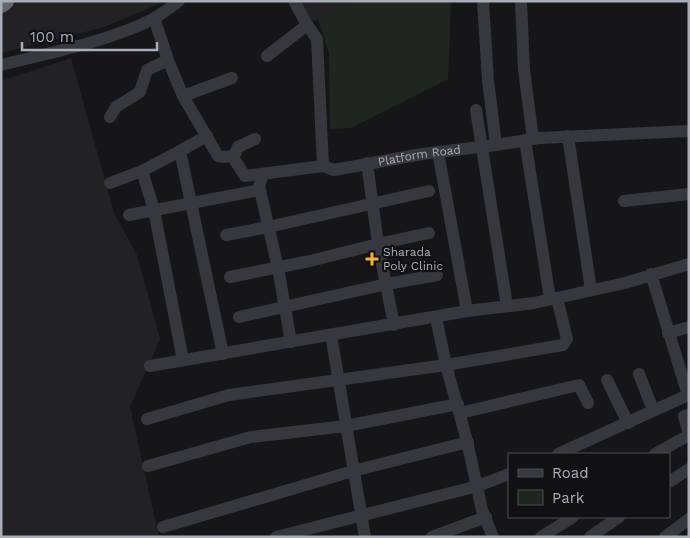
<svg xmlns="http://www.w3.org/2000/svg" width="690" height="538" font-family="'Work Sans',sans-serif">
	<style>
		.built { fill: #222225 }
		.green { fill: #1e261f }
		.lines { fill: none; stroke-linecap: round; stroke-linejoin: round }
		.minor { stroke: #37383d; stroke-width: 12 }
		.highway { stroke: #63666e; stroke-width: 18 }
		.poi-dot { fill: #f2b134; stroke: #111113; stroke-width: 2 }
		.labels { text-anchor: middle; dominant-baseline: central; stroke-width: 4.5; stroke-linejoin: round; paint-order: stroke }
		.street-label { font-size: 12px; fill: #a8adb8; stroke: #111113 }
		.poi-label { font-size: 12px; fill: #a8adb8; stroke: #111113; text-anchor: start }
	</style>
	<rect width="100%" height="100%" fill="#161618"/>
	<path class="built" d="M1,1H165L105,27L1,53Z
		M300,1H352L311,23Z
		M71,58L114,213L137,255L160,339L130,407L159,537H1V81Z"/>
	<path class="green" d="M352,1H451L448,79L351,128L330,129L329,53L318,19Z"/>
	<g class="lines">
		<g class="minor">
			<path id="s1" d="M294,1L307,25L317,39L323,166L334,170L422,154L496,145L539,138L689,131"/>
			<path d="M483,1L488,80L496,145"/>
			<path d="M521,1L524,70L533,139"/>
			<path d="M154,18L168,60L183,96L218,156L223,157L234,156V159L245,176L323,166"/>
			<path d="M267,56L307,25"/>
			<path d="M1,65C49,53 110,41 153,19C162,14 171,7 179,1"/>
			<path d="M183,96L232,78"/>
			<path d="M476,110L507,306"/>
			<path d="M110,117L116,107L140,92L147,70L168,60"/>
			<path d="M207,136L180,151L223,354"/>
			<path d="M568,136L591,290"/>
			<path d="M525,140L550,299"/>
			<path d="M438,152L467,311"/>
			<path d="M234,156L238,147L255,139"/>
			<path d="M367,163L378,244L429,233"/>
			<path d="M142,171L154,210L183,360"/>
			<path d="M263,174L259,186L278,268L291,342"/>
			<path d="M110,183L142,171L180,151"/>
			<path d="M624,201L689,194"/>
			<path d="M129,215L260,190"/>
			<path d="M226,235L268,227L429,191"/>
			<path d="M230,277L310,261L378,244L394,325"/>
			<path d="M239,317L387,284L437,275"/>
			<path d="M436,318L446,365L467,441L482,510L493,537"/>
			<path d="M668,333L689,327"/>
			<path d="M331,335L365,537"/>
			<path d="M150,366L467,311L534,303L625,283L689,264"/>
			<path d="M639,374L653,410"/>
			<path d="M607,380L628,423"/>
			<path d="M460,413L579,385L588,403"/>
			<path d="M147,419L229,395L446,365L563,345L567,339L557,298"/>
			<path d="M558,454L688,395L651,274"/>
			<path d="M655,454L689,435L684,416L689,415"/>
			<path d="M148,466L251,437L346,426L458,404"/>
			<path d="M669,482L689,469"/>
			<path d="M163,527L353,471L468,442"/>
			<path d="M276,537L478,486L509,474"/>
			<path d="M432,537L486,517"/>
			<path d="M541,537L573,517"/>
			<path d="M590,537L619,517"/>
			<path d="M665,537L689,519"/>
		</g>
		<path class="highway" d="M1,4L5,1"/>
	</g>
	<path class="poi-dot" d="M369.5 251.5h5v5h5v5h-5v5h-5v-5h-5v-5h5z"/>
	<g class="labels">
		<g class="street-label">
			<text stroke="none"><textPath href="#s1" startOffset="270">Platform Road</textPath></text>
		</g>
		<g class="poi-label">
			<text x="383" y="252">Sharada<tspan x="383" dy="14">Poly Clinic</tspan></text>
		</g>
	</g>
	<rect width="690" height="538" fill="none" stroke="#a8adb8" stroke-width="5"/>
	<rect x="508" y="453" width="162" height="65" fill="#111113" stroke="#4d4f55"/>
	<rect x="518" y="469" width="25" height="8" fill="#37383d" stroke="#4d4f55"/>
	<text x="552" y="478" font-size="15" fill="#a8adb8">Road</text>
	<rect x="518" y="490" width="25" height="15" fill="#1e261f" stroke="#4d4f55"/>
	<text x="552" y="503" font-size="15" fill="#a8adb8">Park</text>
	<path d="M22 42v8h135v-8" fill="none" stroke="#a8adb8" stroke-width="2.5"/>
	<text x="30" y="42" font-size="15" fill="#a8adb8" stroke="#111113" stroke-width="4" paint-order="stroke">100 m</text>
</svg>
